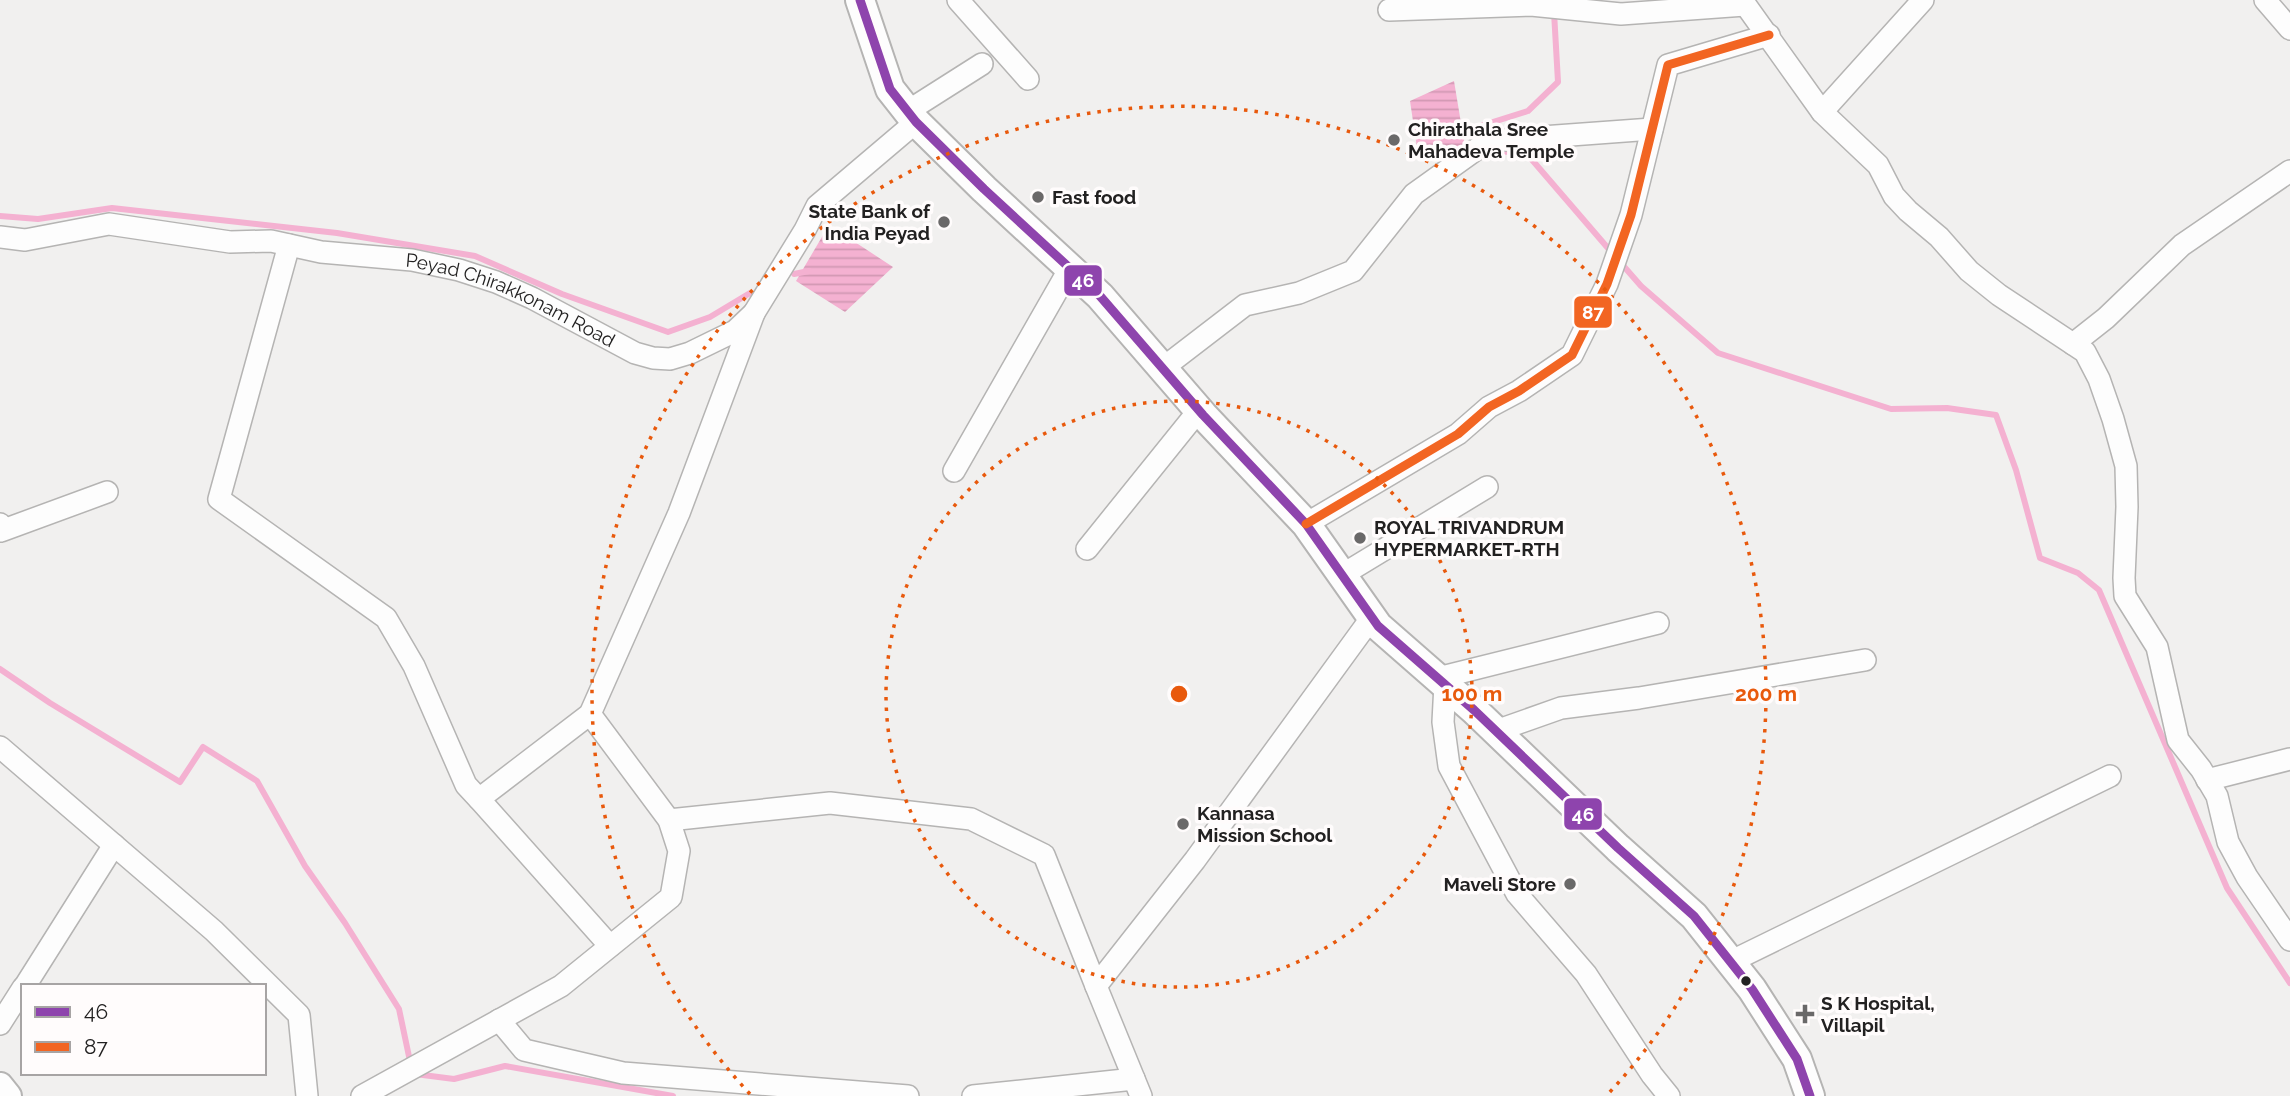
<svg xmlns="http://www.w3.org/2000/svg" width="2290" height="1096" font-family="Raleway,sans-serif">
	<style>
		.water { fill: url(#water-rules) }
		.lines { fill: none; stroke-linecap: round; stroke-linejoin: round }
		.stream { stroke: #f4b1d1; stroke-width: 6 }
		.minor-casing { stroke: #b5b4b3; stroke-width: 24 }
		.tertiary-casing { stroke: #b5b4b3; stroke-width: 30 }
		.secondary-casing { stroke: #b5b4b3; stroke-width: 32 }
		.minor { stroke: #fdfdfd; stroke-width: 21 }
		.tertiary { stroke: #fdfdfd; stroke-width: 26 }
		.secondary { stroke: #fdfdfd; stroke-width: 28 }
		.bus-1-casing { stroke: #fffcfc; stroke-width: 14 }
		.bus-2-casing { stroke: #fffcfc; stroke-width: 14 }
		.bus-1 { stroke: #8e44ad; stroke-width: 9 }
		.bus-2 { stroke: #f26522; stroke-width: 9 }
		.ring { fill: none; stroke: #e8590c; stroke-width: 3.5; stroke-dasharray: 3.5 7 }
		.poi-dot { fill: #6a6969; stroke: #fffcfc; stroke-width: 2.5 }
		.bus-dot { fill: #222121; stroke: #fffcfc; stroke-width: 2.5 }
		.labels { text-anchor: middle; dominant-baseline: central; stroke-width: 7; stroke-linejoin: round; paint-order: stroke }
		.poi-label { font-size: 19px; font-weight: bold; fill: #222121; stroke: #fffcfc; text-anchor: start }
		.street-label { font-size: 19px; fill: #222121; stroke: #fffcfc }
		.centre { fill: #e8590c; stroke: #fffcfc; stroke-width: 3.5 }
		.ring-label { font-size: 21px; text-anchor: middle; font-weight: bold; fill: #e8590c; stroke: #fffcfc; stroke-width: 7; stroke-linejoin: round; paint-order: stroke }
		.line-badge { stroke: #fffcfc; stroke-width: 2.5 }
		.badge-label { font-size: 19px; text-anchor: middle; font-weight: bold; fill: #fff }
	</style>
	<defs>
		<pattern id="water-rules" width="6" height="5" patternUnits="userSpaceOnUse" patternTransform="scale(1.75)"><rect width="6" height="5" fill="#f4b1d1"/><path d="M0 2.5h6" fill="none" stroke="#d198b3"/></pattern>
	</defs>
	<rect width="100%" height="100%" fill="#f1f0ef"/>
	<path class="water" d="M1454,81L1466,153L1419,161L1410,101Z
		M829,225L893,267L845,312L796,281Z"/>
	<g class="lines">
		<path class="stream" d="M1458,133L1528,111L1558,82L1554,12
			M1491,150L1527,154L1613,254
			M0,216L38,219L112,208L337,233L475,256L562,294L668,332L710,317L750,293
			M1620,262L1641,286L1718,353L1891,409L1947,408L1996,415L2016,470L2040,558L2078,573L2099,590L2227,888L2290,983
			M794,274L809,271
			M0,669L50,703L180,782L203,747L257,781L305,866L345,923L399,1009L411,1066
			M415,1074L454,1079L505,1066L673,1096"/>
		<g class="minor-casing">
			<g id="minor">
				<path d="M958,0L1028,79"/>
				<path d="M1742,0L1822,112L1878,165L1894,196L1908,211L1939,237L1969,271L1999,295L2085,352L2099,379L2113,419L2126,466L2127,507L2124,578L2125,596L2157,647L2178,740L2201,769L2217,796L2228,842L2247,877L2290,940"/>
				<path d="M2265,0L2290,29"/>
				<path d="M1389,10L1531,5L1621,14L1745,5"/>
				<path d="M908,111L982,64"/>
				<path d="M1822,112L1923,0"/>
				<path id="s1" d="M0,237L25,240L109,224L230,242L271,241L321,252L412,260L459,270L496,282L532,298L635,353L653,358L670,359L690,353L735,331L754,313L805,230L817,206L916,122"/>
				<path d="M289,245L219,499L386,618L414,666L466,785L479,799L590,714L679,513L754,313"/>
				<path d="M2073,344L2106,318L2182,245L2290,171"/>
				<path d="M1163,368L1245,305L1299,293L1353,271L1414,194L1488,141L1652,129"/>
				<path d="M954,471L1070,268"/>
				<path d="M0,524L1,531L107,492"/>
				<path d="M1306,524L1458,434L1489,407L1519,391L1572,355L1607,284L1631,215L1668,65L1769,35"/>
				<path d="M1087,549L1199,410"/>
				<path d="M1342,575L1487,487"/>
				<path d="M1438,678L1658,623"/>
				<path d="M1445,684L1443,722L1449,766L1517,894L1586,974L1652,1075L1669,1096"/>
				<path d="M1496,731L1561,708L1639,698L1865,660"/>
				<path d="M0,747L214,931L299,1015L307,1096"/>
				<path d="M2207,780L2290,759"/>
				<path d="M479,799L610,946"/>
				<path d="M669,820L830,803L971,819L1044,855L1096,986"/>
				<path d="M1730,962L2110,776"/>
				<path d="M25,986L114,845"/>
				<path d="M499,1020L524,1050L623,1073L908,1096"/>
				<path d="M0,1024L23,988"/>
				<path d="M362,1096L561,986L671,897L679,851L669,820L590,714"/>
				<path d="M973,1096L1134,1079"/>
				<path d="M1141,1096L1096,986L1195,860L1372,617"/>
			</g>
		</g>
		<g class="tertiary-casing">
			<path id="tertiary" d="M0,1086L8,1096"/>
		</g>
		<g class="secondary-casing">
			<path id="secondary" d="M860,0L890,89L916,122L984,189L1100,296L1203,415L1306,524L1378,626L1474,710L1618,848L1694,916L1752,989L1797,1059L1810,1096"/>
		</g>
		<use href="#minor" class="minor"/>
		<use href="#tertiary" class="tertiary"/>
		<use href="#secondary" class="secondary"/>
		<g class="bus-1-casing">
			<path id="bus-1" d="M860,0L890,89L916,122L984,189L1100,296L1203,415L1306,524L1378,626L1474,710L1618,848L1694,916L1752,989L1797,1059L1810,1096"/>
		</g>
		<g class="bus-2-casing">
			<path id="bus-2" d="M1306,524L1458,434L1489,407L1519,391L1572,355L1607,284L1631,215L1668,65L1769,35"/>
		</g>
		<use href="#bus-1" class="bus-1"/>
		<use href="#bus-2" class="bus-2"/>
	</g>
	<g class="ring">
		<circle cx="1179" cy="694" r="293"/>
		<path d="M750 1094A587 587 0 1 1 1608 1094"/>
	</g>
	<g class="poi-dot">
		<circle cx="1394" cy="140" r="7"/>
		<circle cx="1038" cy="197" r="7"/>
		<circle cx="944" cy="222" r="7"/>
		<circle cx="1360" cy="538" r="7"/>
		<circle cx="1183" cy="824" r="7"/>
		<circle cx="1570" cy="884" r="7"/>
		<path d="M1801.5 1003.5h7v7h7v7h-7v7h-7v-7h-7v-7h7z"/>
	</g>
	<circle class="bus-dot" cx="1746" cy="981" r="6"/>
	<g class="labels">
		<g class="poi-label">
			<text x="1408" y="129">Chirathala Sree<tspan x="1408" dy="22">Mahadeva Temple</tspan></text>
			<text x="1052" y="197">Fast food</text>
			<text x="930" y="211" text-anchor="end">State Bank of<tspan x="930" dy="22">India Peyad</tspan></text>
			<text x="1374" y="527">ROYAL TRIVANDRUM<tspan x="1374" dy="22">HYPERMARKET-RTH</tspan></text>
			<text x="1197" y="813">Kannasa<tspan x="1197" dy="22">Mission School</tspan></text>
			<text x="1556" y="884" text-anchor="end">Maveli Store</text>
			<text x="1821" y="1003">S K Hospital,<tspan x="1821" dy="22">Villapil</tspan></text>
		</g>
		<g class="street-label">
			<text stroke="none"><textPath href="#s1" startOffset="523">Peyad Chirakkonam Road</textPath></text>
		</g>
	</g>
	<circle cx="1179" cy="694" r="10" class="centre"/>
	<g class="ring-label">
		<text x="1472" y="701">100 m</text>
		<text x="1766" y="701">200 m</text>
	</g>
	<g class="line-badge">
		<rect x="1063" y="264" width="40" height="33" rx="7" fill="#8e44ad"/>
		<rect x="1573" y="295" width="40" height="34" rx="7" fill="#f26522"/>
		<rect x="1563" y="797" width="40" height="34" rx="7" fill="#8e44ad"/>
	</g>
	<g class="badge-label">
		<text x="1083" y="287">46</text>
		<text x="1593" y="319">87</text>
		<text x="1583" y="821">46</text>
	</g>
	<rect x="21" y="984" width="245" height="91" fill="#fffcfc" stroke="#a7a4a4" stroke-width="2"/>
	<rect x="35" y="1007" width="35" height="10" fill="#8e44ad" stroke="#a7a4a4" stroke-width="2"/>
	<text x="84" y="1019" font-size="21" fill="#222121">46</text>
	<rect x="35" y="1042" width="35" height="10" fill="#f26522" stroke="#a7a4a4" stroke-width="2"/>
	<text x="84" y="1054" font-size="21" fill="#222121">87</text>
</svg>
